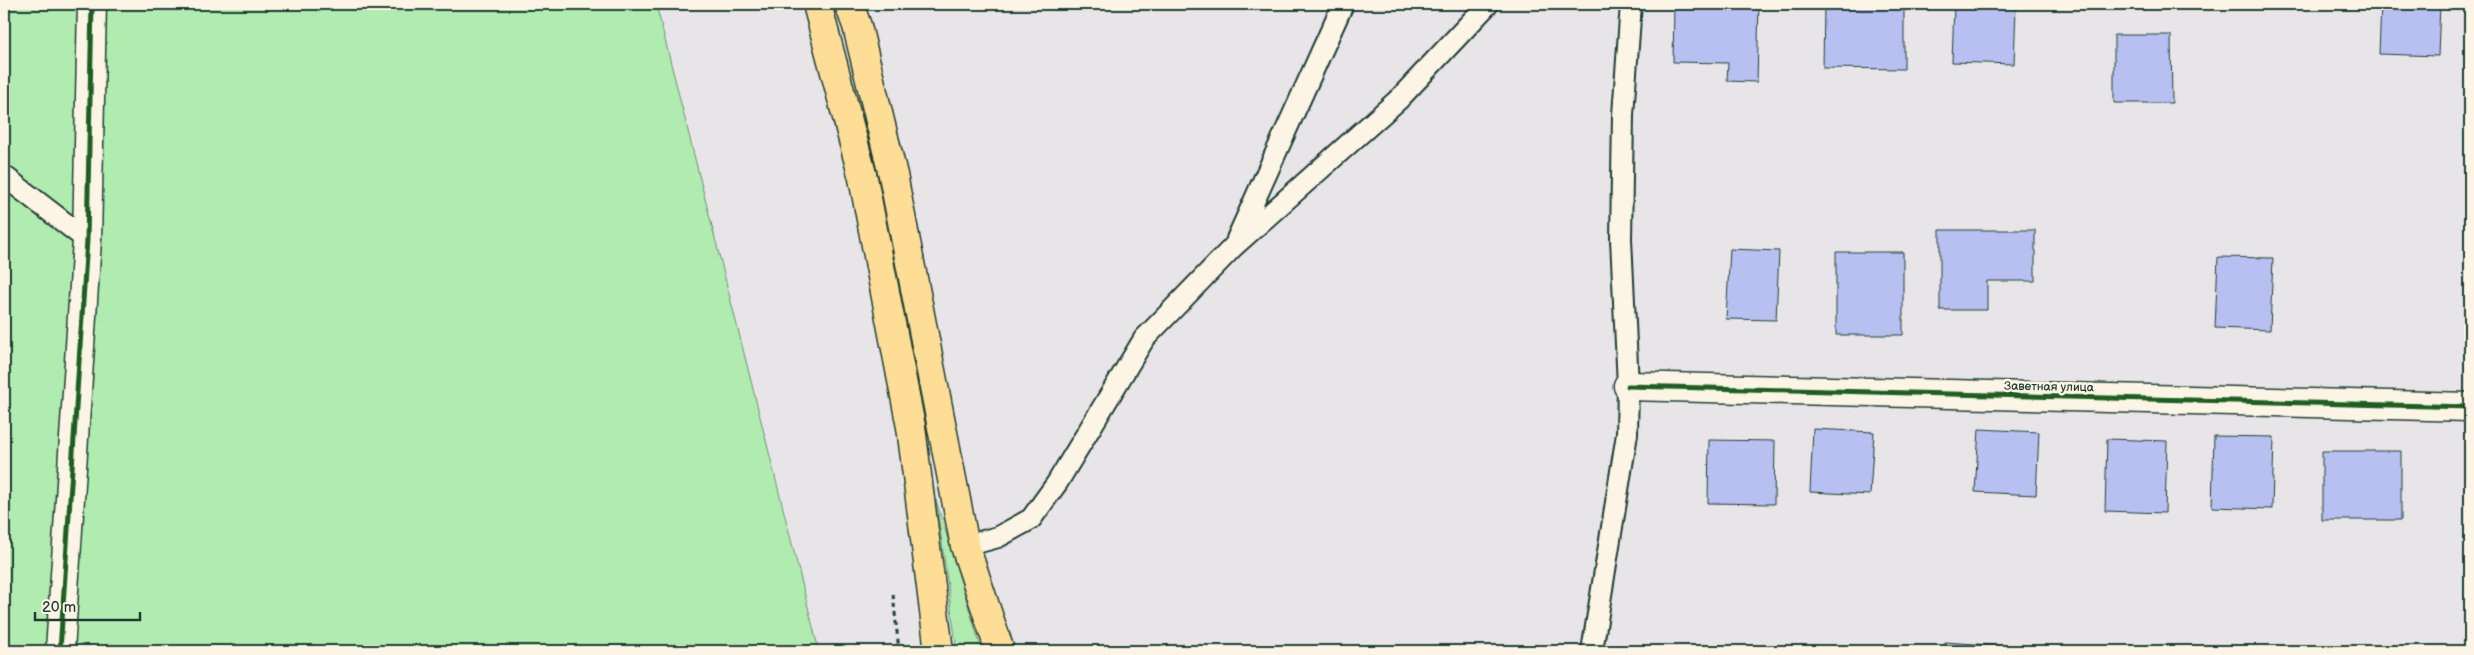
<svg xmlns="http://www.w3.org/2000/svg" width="2474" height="655" font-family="'Balsamiq Sans',sans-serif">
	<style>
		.green { fill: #b0ebb0; stroke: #689472 }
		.building { fill: #b8c0f1; stroke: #1f3d34 }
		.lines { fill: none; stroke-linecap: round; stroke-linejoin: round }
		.lane-casing { stroke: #1f3d34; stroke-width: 24 }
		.street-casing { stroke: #1f3d34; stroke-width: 31 }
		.primary-casing { stroke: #1f3d34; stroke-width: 31 }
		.path { stroke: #1f3d34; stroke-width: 3; stroke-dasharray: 5 4; stroke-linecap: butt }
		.lane { stroke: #fcf5e5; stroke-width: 20 }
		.street { stroke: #fcf5e5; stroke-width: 28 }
		.primary { stroke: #fedd96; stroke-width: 28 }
		.cycleway-casing { stroke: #fcf5e5; stroke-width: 8 }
		.cycleway { stroke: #1b5e20; stroke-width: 5 }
		.labels { text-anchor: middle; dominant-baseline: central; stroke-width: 5; stroke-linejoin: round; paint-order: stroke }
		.street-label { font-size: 12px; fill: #1f3d34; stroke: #fcf5e5 }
	</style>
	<rect width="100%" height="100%" fill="#e8e5e9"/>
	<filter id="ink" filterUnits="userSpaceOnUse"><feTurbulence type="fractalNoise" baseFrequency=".02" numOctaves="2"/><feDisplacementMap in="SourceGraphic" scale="10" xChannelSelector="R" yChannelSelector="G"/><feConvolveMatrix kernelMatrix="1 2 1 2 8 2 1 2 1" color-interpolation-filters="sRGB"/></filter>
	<g filter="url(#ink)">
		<path class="green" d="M4,4H656L819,651H4Z
			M936,500L982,651H957Z"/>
		<path class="building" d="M1674,4H1759L1757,82L1727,81L1728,63L1673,62Z
			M1824,4L1904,5V69L1823,68Z
			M2381,4H2440L2438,56L2379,54Z
			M1954,5L2016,7L2014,64L1952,62Z
			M2114,35H2171L2172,103H2114Z
			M1940,230H2035V281H1987V310H1940Z
			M1730,249L1779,251L1776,320L1726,319Z
			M1836,252H1903V335H1836Z
			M2218,257L2273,258L2270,330L2215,328Z
			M1813,429L1874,432L1870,495L1810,492Z
			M1979,429L2039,432L2036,495L1975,492Z
			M2214,436L2274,437L2272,509L2212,507Z
			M2107,439L2167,441L2165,513L2105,511Z
			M1709,440L1775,441L1774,504L1708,503Z
			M2322,451H2401V520H2322Z
			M1945,642L2005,646L2004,651H1945Z"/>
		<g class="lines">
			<g class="lane-casing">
				<path id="lane" d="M4,176L87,240
					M1237,239L1343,4
					M965,546L998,537L1031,519L1057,483L1144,339L1234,246L1399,99L1488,4
					M1592,651L1627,434L1628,386L1621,239L1623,115L1631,4"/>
			</g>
			<g class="street-casing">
				<path id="street" d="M1628,386L2470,407
					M60,651L87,240L92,4"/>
			</g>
			<g class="primary-casing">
				<path id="primary" d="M817,4L863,178L911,427L939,651
					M849,4L857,26L893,175L965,546L1000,651"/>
			</g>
			<path class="path" d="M893,594L899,651"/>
			<use href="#lane" class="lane"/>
			<use href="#street" class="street"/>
			<use href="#primary" class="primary"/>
			<g class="cycleway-casing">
				<path id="cycleway" d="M1628,386L2470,407
					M60,651L87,240L92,4"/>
			</g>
			<use href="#cycleway" class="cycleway"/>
		</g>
	</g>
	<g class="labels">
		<g class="street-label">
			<text transform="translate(2049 387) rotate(1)">Заветная улица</text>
		</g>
	</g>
	<rect width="2474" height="655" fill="none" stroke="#fcf5e5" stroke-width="20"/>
	<rect x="10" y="10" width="2454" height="635" fill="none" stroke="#1f3d34" stroke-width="2" filter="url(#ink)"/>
	<path d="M35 612v8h105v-8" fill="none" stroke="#1f3d34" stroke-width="2.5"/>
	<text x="42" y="612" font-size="15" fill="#1f3d34" stroke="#fcf5e5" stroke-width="4" paint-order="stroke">20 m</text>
</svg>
